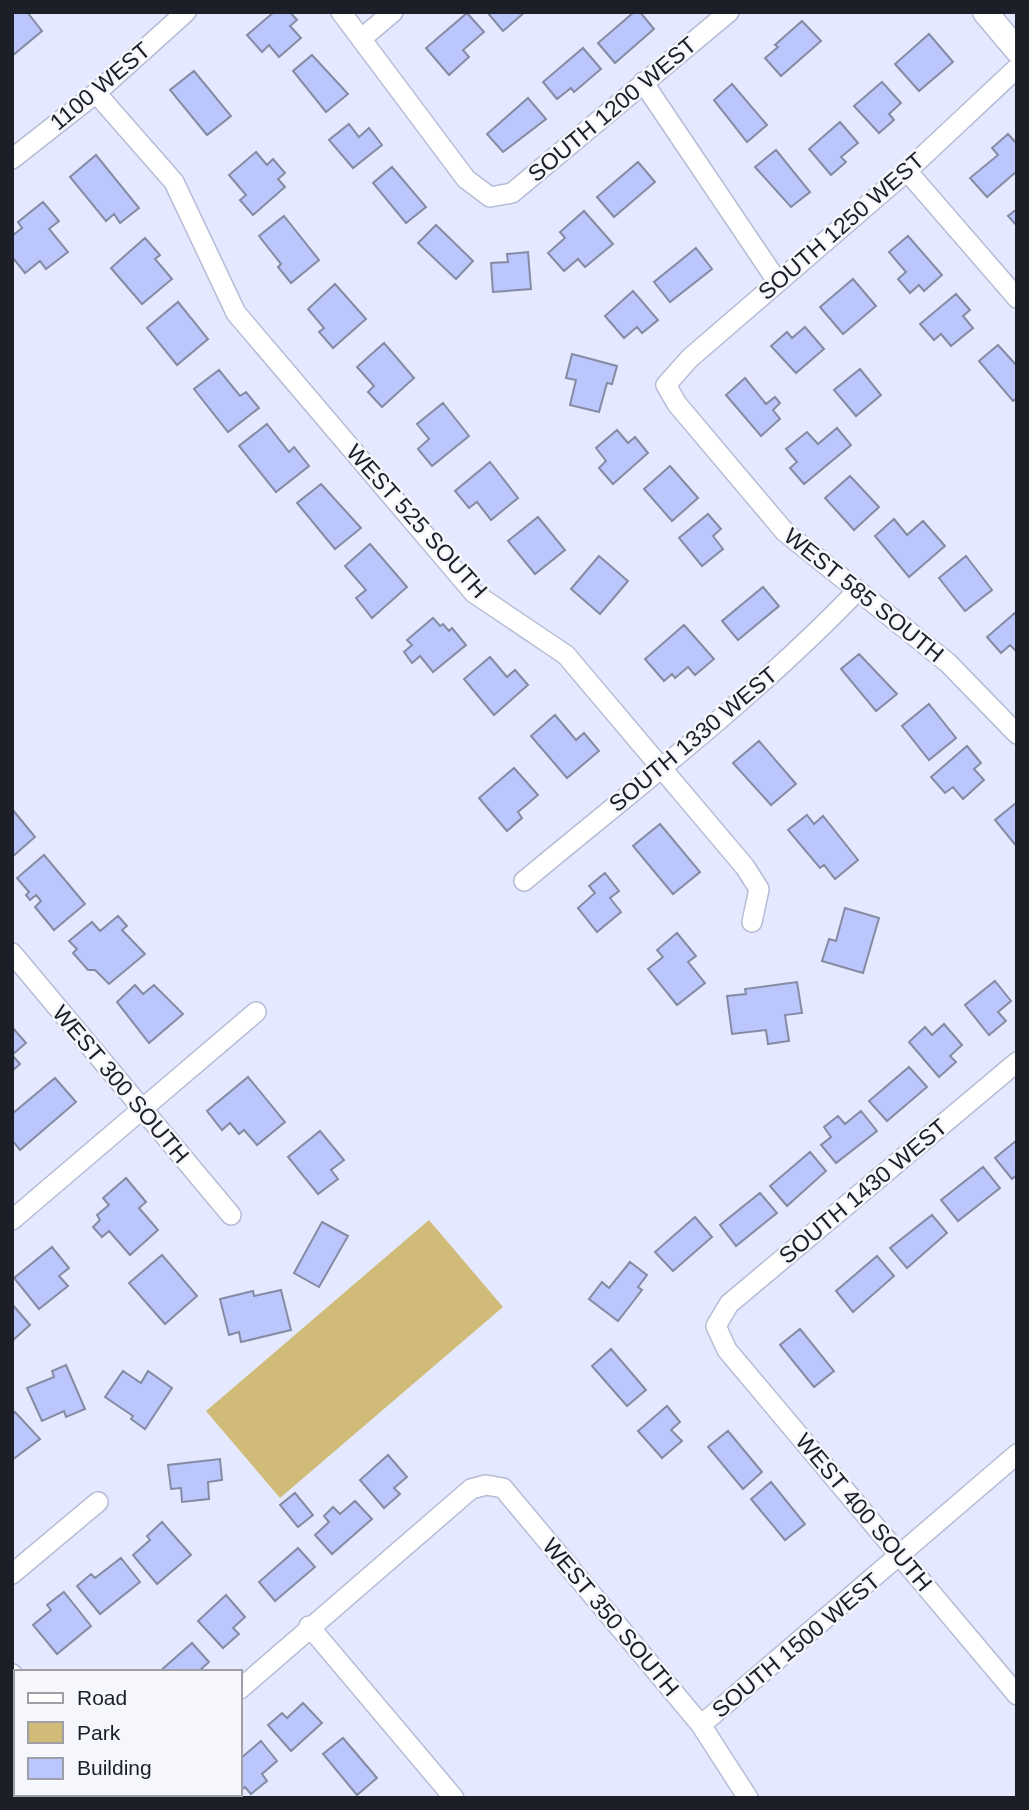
<svg xmlns="http://www.w3.org/2000/svg" width="1029" height="1810" font-family="Helvetica,sans-serif">
	<style>
		.green { fill: #d0bb79 }
		.building { fill: #bac6fc; stroke: #868ba4; stroke-width: 2 }
		.lines { fill: none; stroke-linecap: round; stroke-linejoin: round }
		.minor-casing { stroke: #b6bcd6; stroke-width: 22 }
		.tertiary-casing { stroke: #b6bcd6; stroke-width: 27 }
		.minor { stroke: #fff; stroke-width: 19 }
		.tertiary { stroke: #fff; stroke-width: 24 }
		.labels { text-anchor: middle; dominant-baseline: central; stroke-width: 5; stroke-linejoin: round; paint-order: stroke }
		.street-label { font-size: 23px; fill: #1c1e28; stroke: #f6f7fc }
	</style>
	<rect width="100%" height="100%" fill="#e4e9ff"/>
	<path class="green" d="M429,1220L503,1307L280,1498L206,1411Z"/>
	<path class="building" d="M16,12H27L42,31L12,56V14Z
		M274,12H290L297,20L290,26L301,38L279,57L269,45L262,52L247,35Z
		M487,12H525L503,31Z
		M634,12H640L654,29L615,63L598,43Z
		M467,13L484,32L463,50L469,57L449,75L426,48Z
		M802,21L821,41L781,76L765,58L778,47L775,45Z
		M929,34L953,62L919,91L895,64Z
		M583,48L601,69L574,92L571,88L557,99L543,82Z
		M312,55L348,94L326,112L293,71Z
		M194,71L231,116L207,135L170,90Z
		M882,82L901,103L889,114L894,120L879,133L854,106Z
		M732,84L767,125L747,142L714,100Z
		M528,98L546,119L503,152L487,134Z
		M840,122L858,143L841,157L846,162L831,175L809,149Z
		M349,124L359,137L369,128L382,145L353,168L329,140Z
		M1008,134L1017,144V171L987,197L970,178L998,155L992,148Z
		M776,150L810,192L791,207L755,167Z
		M256,152L267,165L273,159L285,173L278,179L285,187L253,215L240,200L246,195L229,175Z
		M96,155L139,208L120,223L114,214L106,221L70,177Z
		M638,162L655,182L614,217L597,197Z
		M392,167L426,207L406,223L373,183Z
		M43,202L59,221L49,229L68,252L46,269L40,261L25,273L12,257V236L22,228L18,222Z
		M1017,209V226L1008,216Z
		M584,211L613,244L585,267L578,259L564,271L548,253L565,238L560,232Z
		M284,216L319,260L291,283L278,267L281,264L259,236Z
		M436,225L473,261L456,279L418,243Z
		M908,236L942,275L924,291L919,285L910,293L898,279L906,272L889,252Z
		M145,238L160,255L155,259L172,279L142,304L111,268Z
		M696,248L712,269L670,302L654,282Z
		M528,252L531,289L493,292L491,263L508,262L507,254Z
		M853,279L876,306L843,334L820,307Z
		M335,284L366,319L333,348L319,332L324,328L308,309Z
		M633,291L658,320L642,333L637,327L624,338L605,316Z
		M956,294L970,310L963,316L973,328L951,346L941,334L934,340L920,324Z
		M178,302L208,339L177,365L147,328Z
		M805,327L824,349L796,373L771,346L787,332L792,338Z
		M384,343L414,378L382,407L368,392L374,386L357,367Z
		M998,345L1017,366V398L1013,401L979,361Z
		M572,354L617,366L612,384L607,383L599,412L570,405L576,380L566,378Z
		M860,369L881,395L856,416L834,390Z
		M219,370L240,396L246,392L259,408L228,432L194,389Z
		M745,378L766,404L775,397L780,403L773,410L780,419L761,436L726,395Z
		M443,403L469,436L432,466L418,449L429,439L417,424Z
		M267,424L289,452L294,447L309,466L276,492L239,446Z
		M837,428L851,445L804,484L790,468L797,462L786,449L807,432L818,444Z
		M617,430L628,443L635,437L648,453L613,484L599,468L606,461L596,448Z
		M490,462L518,498L491,520L477,502L469,508L455,491Z
		M670,466L698,498L672,521L644,489Z
		M850,476L879,507L854,530L825,498Z
		M321,484L361,528L335,549L297,503Z
		M708,514L721,529L713,536L723,549L702,566L679,538Z
		M538,517L565,550L535,574L508,541Z
		M894,519L907,535L923,521L945,546L909,577L875,536Z
		M370,544L407,587L372,618L356,598L366,590L345,566Z
		M599,556L628,581L600,614L571,589Z
		M966,556L992,590L965,611L939,578Z
		M763,587L779,606L738,640L722,621Z
		M1016,612L1017,652L1010,645L1001,653L987,637Z
		M433,618L440,626L443,624L449,631L452,628L466,645L433,672L420,656L412,663L404,652L412,645L407,640Z
		M684,625L714,659L695,675L688,667L675,678L672,674L664,681L645,659Z
		M859,654L897,694L876,711L841,669Z
		M490,657L507,677L515,670L528,685L494,715L464,679Z
		M929,704L956,738L929,760L902,726Z
		M555,715L576,740L584,733L599,751L567,778L531,736Z
		M759,741L796,784L771,805L733,763Z
		M967,746L981,763L974,769L984,780L963,799L953,787L945,793L931,777Z
		M514,768L538,795L518,812L522,818L507,831L479,798Z
		M1016,803H1017V847L995,820Z
		M12,809L35,837L12,857Z
		M807,815L814,824L823,816L858,860L835,879L824,865L820,868L788,830Z
		M660,824L700,872L673,894L633,846Z
		M44,855L85,904L54,930L35,907L41,901L36,895L30,900L26,895L29,892L17,878Z
		M605,873L619,891L610,898L621,912L597,932L578,908L595,893L589,886Z
		M845,908L879,918L863,973L822,961L829,939L836,941Z
		M118,916L127,926L122,930L145,954L109,984L95,970H88L73,953L77,949L69,941L92,922L100,931Z
		M677,933L696,956L688,962L705,983L677,1005L648,969L663,957L657,950Z
		M995,981L1011,1001L998,1012L1006,1021L989,1035L965,1005Z
		M797,982L802,1013L785,1015L789,1041L768,1044L766,1030L732,1034L727,996L746,994L745,989Z
		M135,985L143,994L154,985L183,1014L149,1043L117,1002Z
		M944,1024L962,1045L950,1056L956,1062L939,1077L909,1042L925,1027L932,1035Z
		M12,1027L26,1043L12,1055Z
		M12,1055L20,1064L12,1071Z
		M909,1067L927,1087L887,1121L869,1101Z
		M248,1077L285,1122L257,1145L244,1130L239,1134L230,1123L222,1130L207,1111Z
		M55,1078L76,1102L20,1150L12,1140V1114Z
		M861,1111L877,1131L836,1163L821,1145L831,1137L824,1127L838,1116L845,1124Z
		M320,1131L344,1160L331,1170L338,1179L318,1194L288,1157Z
		M1017,1140V1175L1012,1179L995,1158Z
		M810,1152L826,1171L787,1206L770,1186Z
		M983,1167L1000,1188L958,1221L941,1200Z
		M126,1178L146,1202L139,1208L158,1230L130,1255L109,1231L102,1237L93,1227L100,1220L97,1215L109,1205L103,1198Z
		M760,1193L777,1213L736,1246L720,1225Z
		M932,1215L947,1233L907,1268L890,1248Z
		M695,1217L712,1237L673,1271L655,1252Z
		M322,1222L348,1236L319,1287L294,1273Z
		M52,1247L69,1268L59,1276L68,1286L39,1309L14,1278Z
		M162,1255L197,1296L165,1324L129,1283Z
		M877,1256L894,1276L853,1312L836,1291Z
		M630,1262L647,1275L638,1287L642,1290L618,1321L589,1299L602,1282L609,1288Z
		M281,1290L291,1330L241,1342L239,1332L229,1335L220,1299L253,1291L254,1296Z
		M12,1304L30,1325L12,1341Z
		M800,1329L834,1371L814,1387L780,1345Z
		M611,1349L646,1390L627,1406L592,1366Z
		M66,1365L85,1409L66,1417L64,1411L42,1421L27,1388L54,1377L52,1371Z
		M123,1371L141,1383L148,1371L172,1388L145,1429L131,1419L133,1416L105,1397Z
		M667,1406L680,1422L671,1430L682,1441L662,1458L638,1431Z
		M15,1412L40,1439L12,1460V1415Z
		M728,1431L762,1472L743,1489L708,1447Z
		M388,1455L407,1477L394,1488L400,1494L384,1508L360,1480Z
		M220,1459L222,1480L208,1482L209,1499L182,1502L181,1488L171,1489L168,1465Z
		M771,1482L805,1524L785,1540L751,1499Z
		M295,1493L313,1515L298,1527L280,1505Z
		M355,1501L372,1519L332,1554L315,1535L329,1522L324,1516L333,1507L340,1514Z
		M162,1522L191,1555L157,1584L133,1555L150,1540L147,1536Z
		M298,1548L315,1567L275,1601L259,1582Z
		M121,1558L140,1582L100,1614L77,1586L91,1574L95,1578Z
		M64,1592L91,1626L57,1654L33,1625L51,1610L47,1605Z
		M226,1595L245,1617L233,1628L239,1634L223,1648L198,1621Z
		M192,1643L209,1662L198,1672H159Z
		M303,1703L322,1723L291,1751L268,1725L282,1713L287,1718Z
		M343,1738L377,1778L357,1795L323,1754Z
		M261,1741L277,1761L262,1774L267,1781L251,1794L245,1787L240,1791V1759Z
		M16,1784V1794H33L29,1798H12V1786Z
		M197,1794H220L223,1798H193Z"/>
	<g class="lines">
		<g class="minor-casing">
			<path id="minor" d="M341,12L466,179L490,197L512,193L729,12
				M361,39L393,12
				M1017,68L907,171L690,358L666,385L677,404L785,532L948,663L1017,734
				M643,82L777,281
				M96,93L174,182L236,313L474,593L566,655L745,867L759,889L752,922
				M12,159L96,93L186,12
				M907,171L1017,298
				M524,881C637,787 755,697 857,591
				M12,953L231,1215
				M1017,1062L729,1304L716,1326L727,1350L1017,1695
				M12,1220L256,1012
				M12,1574L98,1502
				M309,1626L454,1798
				M12,1674L16,1679
				M240,1689L471,1489L486,1485L503,1488L701,1725L748,1798
				M701,1725L1017,1454
				M120,1798L124,1794"/>
		</g>
		<g class="tertiary-casing">
			<path id="tertiary" d="M985,12L1017,50"/>
		</g>
		<use href="#minor" class="minor"/>
		<use href="#tertiary" class="tertiary"/>
	</g>
	<g class="labels">
		<g class="street-label">
			<text transform="translate(100 86) rotate(-40)">1100 WEST</text>
			<text transform="translate(612 109) rotate(-40)">SOUTH 1200 WEST</text>
			<text transform="translate(841 226) rotate(-41)">SOUTH 1250 WEST</text>
			<text transform="translate(417 521) rotate(48)">WEST 525 SOUTH</text>
			<text transform="translate(864 595) rotate(39)">WEST 585 SOUTH</text>
			<text transform="translate(693 739) rotate(-40)">SOUTH 1330 WEST</text>
			<text transform="translate(121 1084) rotate(50)">WEST 300 SOUTH</text>
			<text transform="translate(863 1191) rotate(-40)">SOUTH 1430 WEST</text>
			<text transform="translate(864 1512) rotate(50)">WEST 400 SOUTH</text>
			<text transform="translate(611 1617) rotate(50)">WEST 350 SOUTH</text>
			<text transform="translate(796 1645) rotate(-40)">SOUTH 1500 WEST</text>
		</g>
	</g>
	<rect width="1029" height="1810" fill="none" stroke="#1c1e28" stroke-width="28"/>
	<rect x="14" y="1670" width="228" height="126" fill="#f6f7fc" stroke="#9fa0a7" stroke-width="2"/>
	<rect x="28" y="1693" width="35" height="10" fill="#ffffff" stroke="#9fa0a7" stroke-width="2"/>
	<text x="77" y="1705" font-size="21" fill="#1c1e28">Road</text>
	<rect x="28" y="1722" width="35" height="21" fill="#d0bb79" stroke="#9fa0a7" stroke-width="2"/>
	<text x="77" y="1740" font-size="21" fill="#1c1e28">Park</text>
	<rect x="28" y="1758" width="35" height="21" fill="#bac6fc" stroke="#9fa0a7" stroke-width="2"/>
	<text x="77" y="1775" font-size="21" fill="#1c1e28">Building</text>
</svg>
